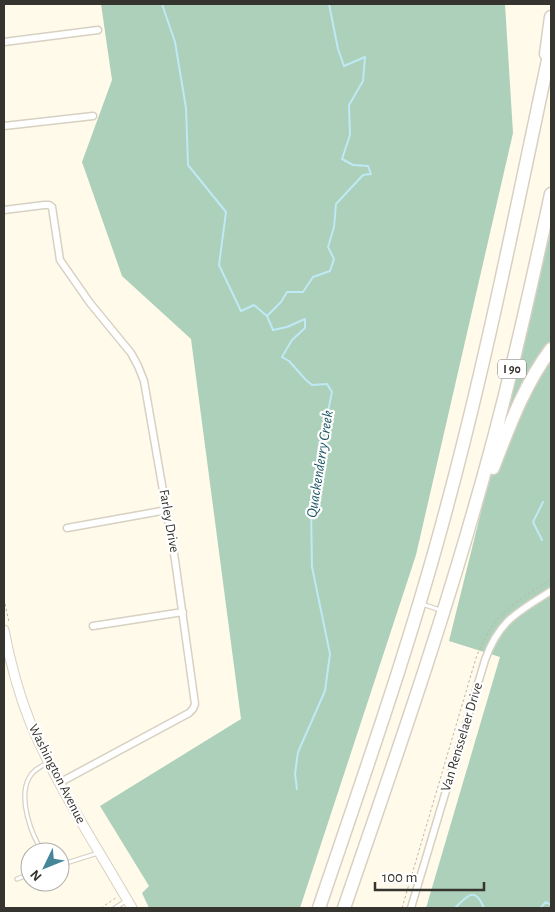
<svg xmlns="http://www.w3.org/2000/svg" width="555" height="912" font-family="'Alegreya Sans',sans-serif">
	<style>
		.forest { fill: #add0ba }
		.lines { fill: none; stroke-linecap: round; stroke-linejoin: round }
		.stream { stroke: #bee9f5; stroke-width: 2 }
		.service-casing { stroke: #d6d1c2; stroke-width: 5.5 }
		.minor-casing { stroke: #d6d1c2; stroke-width: 9 }
		.tertiary-casing { stroke: #d6d1c2; stroke-width: 11 }
		.motorway-casing { stroke: #d6d1c2; stroke-width: 15 }
		.path { stroke: #bab6a9; stroke-width: 1; stroke-dasharray: 2.5 2.5; stroke-linecap: butt }
		.service { stroke: #fff; stroke-width: 3 }
		.minor { stroke: #fff; stroke-width: 6 }
		.tertiary { stroke: #fff; stroke-width: 9 }
		.motorway { stroke: #fff; stroke-width: 12 }
		.labels { text-anchor: middle; dominant-baseline: central; stroke-width: 4.5; stroke-linejoin: round; paint-order: stroke }
		.shield { fill: #fff; stroke: #72716d; stroke-width: 1 }
		.shield-label { font-size: 12px; font-weight: bold; fill: #36342e }
		.street-label { font-size: 14px; fill: #36342e; stroke: #fff }
		.water-label { font-size: 15px; font-style: italic; fill: #1c5664; stroke: #fff }
	</style>
	<rect width="100%" height="100%" fill="#fffaea"/>
	<path class="forest" d="M101,4H505L513,133L416,555L300,908H149L142,893L149,886L100,806L241,719L191,339L122,276L82,162L112,80Z
		M551,229V908H426L500,657L449,641Z"/>
	<g class="lines">
		<path class="stream" d="M162,4L175,42L186,108L188,165L226,212L219,265L241,311L254,305L267,316
			M542,540L533,522L543,502
			M297,789L295,774L298,752L325,691L330,654L312,567L311,508L326,445V421L332,392L327,384L312,385L306,380L289,361L282,357L292,340L305,328V319L287,327L273,330L267,316L281,302L287,292H303L313,277L330,271L334,259L328,247L334,227L336,204L363,175L371,174L368,166L353,165L342,159L350,135L349,105L363,81L365,57L344,66L338,49L329,4
			M455,908C468,895 475,886 484,908
			M540,908L546,902L551,905"/>
		<g class="service-casing">
			<path id="service" d="M422,604L440,610
				M43,852C31,835 18,798 29,778C32,771 40,767 47,763
				M60,865L98,853
				M17,879L30,874
				M115,908L127,900"/>
		</g>
		<g class="minor-casing">
			<path id="minor" d="M4,42L98,30
				M4,126L93,116
				M4,210L44,205H49L52,207L60,260L90,303L131,353L138,366L144,381L175,560L195,704L193,709L189,713L59,783
				M67,528L167,510
				M93,626L183,612
				M411,908L485,660C499,620 518,612 551,591"/>
		</g>
		<g class="tertiary-casing">
			<path id="tertiary" d="M4,630C10,661 18,692 30,722C57,787 97,847 132,908"/>
		</g>
		<g class="motorway-casing">
			<path id="motorway" d="M546,54L551,17
				M493,468C509,427 524,385 551,349
				M319,908C364,775 411,642 447,506C488,354 518,200 551,46
				M344,908C389,777 435,646 473,513C504,408 528,301 551,194"/>
		</g>
		<path class="path" d="M4,599L9,622
			M101,908L117,897
			M402,908L476,658C493,613 513,604 551,579"/>
		<use href="#service" class="service"/>
		<use href="#minor" class="minor"/>
		<use href="#tertiary" class="tertiary"/>
		<use href="#motorway" class="motorway"/>
	</g>
	<g class="labels">
		<rect class="shield" x="498" y="359.5" width="28" height="19" rx="4"/>
		<g class="shield-label">
			<text x="512" y="369">I 90</text>
		</g>
		<g class="street-label">
			<text transform="translate(169 521) rotate(80)">Farley Drive</text>
			<text transform="translate(462 737) rotate(-73)">Van Rensselaer Drive</text>
			<text transform="translate(57 774) rotate(63)">Washington Avenue</text>
		</g>
		<g class="water-label">
			<text transform="translate(320 464) rotate(-81)">Quackenderry Creek</text>
		</g>
	</g>
	<rect width="555" height="912" fill="none" stroke="#36342e" stroke-width="10"/>
	<g transform="translate(45 867) rotate(227)"><circle r="24" fill="#ffffff" stroke="#afaeab"/>
	<path d="M0-4L9 19L0 12L-9 19Z" fill="#458698"/>
	<text y="-8" font-size="14" font-weight="bold" text-anchor="middle" fill="#36342e">N</text>
	</g>
	<path d="M375 882v8h109v-8" fill="none" stroke="#36342e" stroke-width="2.5"/>
	<text x="382" y="882" font-size="15" fill="#36342e" stroke="#ffffff" stroke-width="4" paint-order="stroke">100 m</text>
</svg>
